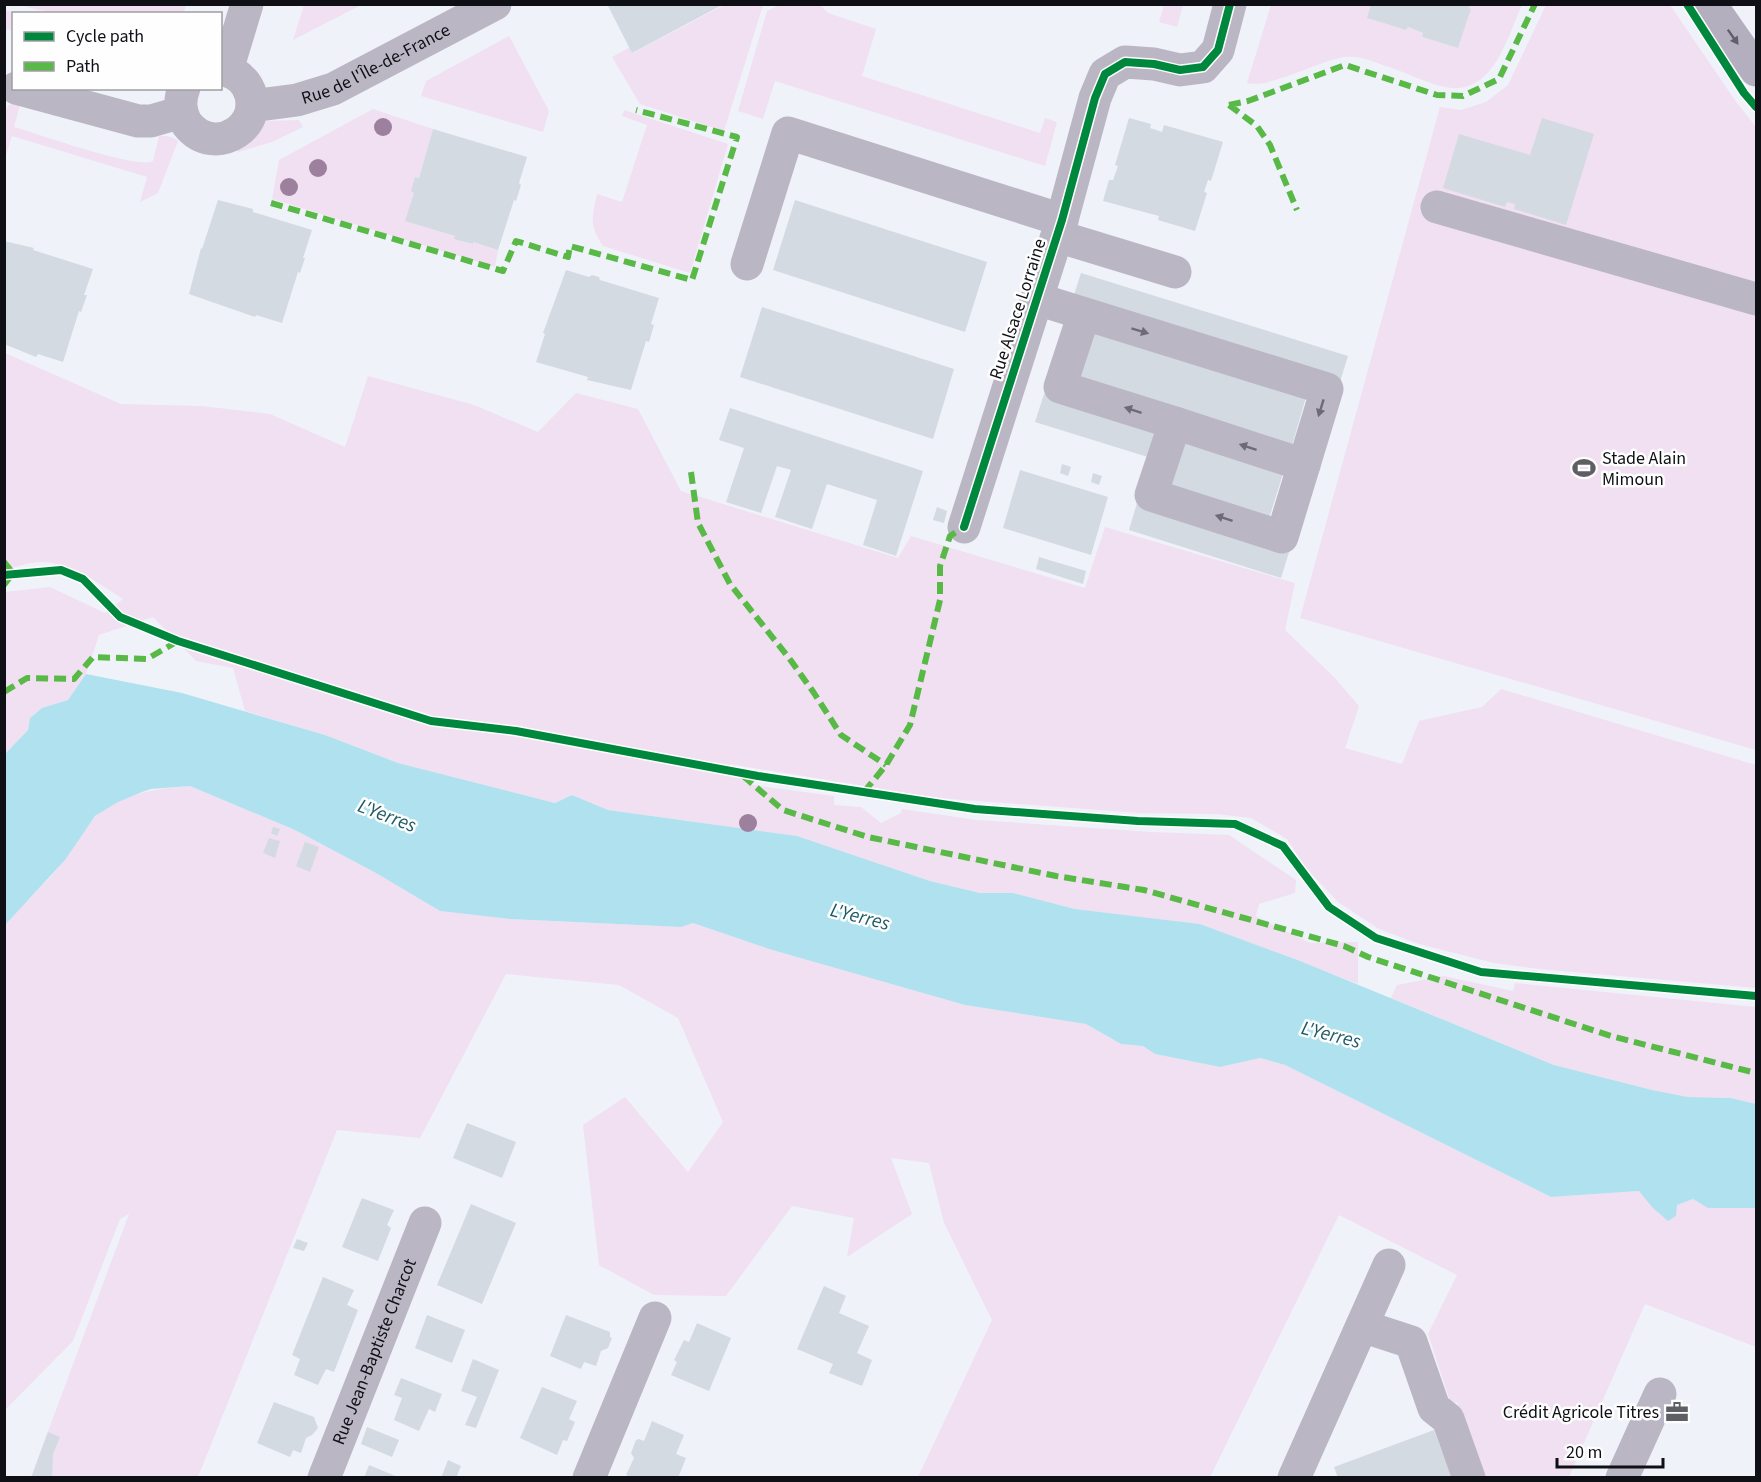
<svg xmlns="http://www.w3.org/2000/svg" width="1761" height="1482" font-family="'Source Sans 3',sans-serif">
	<style>
		.green { fill: #f0e0f1 }
		.water { fill: #afe2ee }
		.building { fill: #d3dae2 }
		.lines { fill: none; stroke-linecap: round; stroke-linejoin: round }
		.minor { stroke: #bbb6c4; stroke-width: 33 }
		.major { stroke: #b4afbe; stroke-width: 33 }
		.quiet { stroke: #58b947; stroke-width: 6; stroke-dasharray: 12 6; stroke-linecap: butt }
		.cycleway-casing { stroke: #fefefe; stroke-width: 11 }
		.cycleway { stroke: #00873e; stroke-width: 8 }
		.tree { fill: #9c809e }
		.oneway { fill: #61606a }
		.oneway2 { fill: #6d6b75 }
		.labels { text-anchor: middle; dominant-baseline: central; stroke-width: 5; stroke-linejoin: round; paint-order: stroke }
		.street-label { font-size: 18px; fill: #0e1015; stroke: #fefefe }
		.poi-label { font-size: 18px; fill: #0e1015; stroke: #fefefe; text-anchor: start }
		.water-label { font-size: 20px; font-style: italic; fill: #1e5a64; stroke: #fefefe }
	</style>
	<rect width="100%" height="100%" fill="#f0f2f9"/>
	<path class="green" d="M20,5H186L183,14L51,13Z
		M304,5V4L361,5L293,40Z
		M724,5H763L724,131L640,104L612,57L630,47L633,53Z
		M820,5L828,13L876,29L862,76L1040,133L1045,118L1057,122L1045,166L775,81L763,119L738,111L767,11L779,5Z
		M1164,5H1183L1177,27L1159,22Z
		M1271,5H1371L1367,18L1406,30L1408,27L1423,33L1422,37L1458,48L1471,9L1469,8L1470,5H1522C1507,38 1493,97 1445,87C1426,83 1407,73 1389,67C1375,62 1359,55 1344,57C1319,61 1268,89 1247,83Z
		M1546,5H1670L1737,103L1756,127V750L1300,618L1440,107L1461,110L1486,102L1508,85Z
		M5,10L15,13L13,31L7,29L5,35Z
		M509,36L549,111L543,132L421,96L426,81Z
		M21,101L14,127C36,133 138,170 153,161L159,136C166,136 173,136 178,141L158,193L140,202L147,177L12,136L5,159V111L9,105Z
		M373,109L433,129L419,178L415,177L414,193L406,221L455,236V239L472,244L473,242L498,250L495,267L272,199L279,160Z
		M624,110L728,144L690,273L603,246C589,226 592,217 597,194L622,202L647,125L622,116Z
		M299,120L303,127L272,142L238,152L237,147L260,124L268,121Z
		M5,353L121,404L202,406L270,414L345,447L368,376L474,405L538,432L576,393L638,409L681,491L898,558L911,536L1085,588L1105,527L1295,583L1285,630L1335,678L1359,706L1345,748L1402,764L1419,721L1482,707L1501,689L1756,765V988L1539,969L1494,963L1419,944L1379,929L1338,902L1306,868L1287,839L1251,818L1216,814L1139,813L938,798L729,764L746,784L834,796V805L861,807L881,823L901,813L902,809L977,820L1152,832L1229,835L1296,880L1295,893L1259,904L1256,916L1310,943L1358,942V984L1200,924L1075,909L1013,893H980L930,881L797,836L608,810L572,795L555,803L398,763L325,735L245,711L233,668L196,661L153,617L99,635L86,674L68,700L42,708L30,718L28,730L5,754V592L50,587L105,613L123,599C99,584 72,562 42,562C30,562 16,567 5,569Z
		M190,786L295,830L376,873L440,911L510,919L681,927L693,923L769,949L965,1005L1086,1024L1121,1044L1143,1046L1155,1054L1220,1067L1260,1058L1285,1065L1551,1197L1640,1191L1652,1207L1677,1205L1693,1199L1708,1208H1753L1756,1209V1347L1645,1304L1569,1477H1484L1457,1402L1451,1404L1428,1334L1457,1275L1339,1215L1210,1477H918L992,1320L944,1223L929,1163L891,1158L912,1214L847,1257L854,1218L792,1206L726,1296L654,1295L599,1265L583,1125L625,1097L688,1172L723,1122L678,1018L619,985L506,974L420,1138L337,1130L198,1477H31L129,1214L120,1219L73,1341L5,1410V925C24,903 46,883 64,861C75,847 82,828 96,816C124,792 155,789 190,786Z
		M1444,976L1513,991L1515,983L1756,1007V1104L1731,1098L1688,1097L1652,1090L1554,1065L1391,998L1397,985Z"/>
	<path class="water" d="M86,674L182,693L325,735L398,763L555,803L572,795L608,810L797,836L930,881L980,893H1013L1075,909L1200,924L1300,961L1554,1065L1652,1090L1688,1097L1731,1098L1756,1104V1209L1753,1208H1708L1693,1199L1677,1205L1676,1216L1668,1221L1652,1207L1639,1191L1551,1197L1285,1065L1260,1058L1220,1067L1155,1054L1143,1046L1121,1044L1086,1024L965,1005L769,949L693,923L681,927L510,919L440,911L376,873L295,830L190,786L151,789L142,792L118,802L95,816L65,860L5,925V754L28,730L30,718L42,708L68,700Z"/>
	<path class="building" d="M607,4H724L632,53Z
		M1371,4H1470L1469,8L1471,9L1458,48L1422,37L1423,33L1408,27L1406,30L1367,18Z
		M1129,118L1151,124L1150,128L1162,132L1164,125L1223,142L1211,181L1208,180L1204,192L1207,193L1195,231L1158,220L1159,216L1103,201L1109,180H1113L1118,166L1115,165Z
		M1542,118L1594,134L1566,225L1514,209L1515,204L1507,202L1505,207L1443,188L1459,134L1530,155Z
		M433,129L527,157L519,183L521,185L516,201L514,200L498,250L473,242V244L454,239L455,236L405,221L414,193L411,191L415,177L419,178Z
		M218,200L253,209V212L312,230L303,258H305L300,273L298,272L282,323L256,315L255,317L189,294L201,248L202,249Z
		M795,200L987,262L965,332L773,270Z
		M4,241L34,248L33,250L93,269L84,295H87L81,312L79,311L63,362L38,354L36,357L4,344Z
		M566,270L589,277L592,275L599,277L600,280L659,298L651,324L654,325L649,342L646,341L631,390L587,380L588,377L536,362L545,334L543,333Z
		M1081,273L1348,356L1339,385L1072,301Z
		M762,307L954,369L933,439L740,377Z
		M1094,329L1307,394L1291,449L1077,383Z
		M1044,394L1159,429L1151,458L1035,422Z
		M730,408L923,471L896,556L863,545L877,500L827,484L812,529L775,517L791,470L777,466L761,513L726,502L744,448L719,440Z
		M1184,437L1285,467L1268,522L1168,492Z
		M1062,464L1071,467L1068,476L1060,473Z
		M1020,470L1108,497L1091,555L1003,528Z
		M1093,473L1102,476L1099,485L1091,482Z
		M1137,503L1290,549L1281,578L1129,530Z
		M937,507L947,511L944,523L933,520Z
		M1039,557L1086,571L1083,584L1036,569Z
		M273,827L280,829L277,836L271,833Z
		M269,838L280,841L275,858L263,853Z
		M305,842L319,847L310,872L296,866Z
		M467,1123L516,1142L502,1178L453,1158Z
		M362,1198L394,1210L387,1225L391,1228L378,1261L342,1247Z
		M471,1204L516,1223L482,1304L437,1285Z
		M297,1239L308,1243L304,1251L293,1248Z
		M323,1277L354,1290L347,1305L358,1310L334,1372L326,1369L318,1385L294,1375L300,1359L292,1355Z
		M824,1286L846,1296L839,1313L869,1326L857,1353L872,1360L862,1386L829,1373L833,1364L797,1349Z
		M427,1315L465,1330L452,1363L415,1348Z
		M566,1315L610,1332V1337L612,1338L608,1348L601,1351L596,1366L584,1362L581,1369L550,1356Z
		M697,1323L731,1338L709,1391L671,1375L677,1362L674,1360L684,1340L689,1342Z
		M473,1359L499,1370L476,1428L465,1425L477,1397L461,1391Z
		M401,1378L442,1394L435,1412L429,1409L419,1431L394,1420L402,1398L394,1395Z
		M542,1387L577,1401L569,1419L575,1422L567,1441L563,1440L557,1455L520,1438Z
		M274,1402L314,1417L318,1428L312,1435L306,1438L301,1453L293,1450L290,1457L257,1443Z
		M652,1421L684,1435L676,1454L686,1458L678,1478H633L626,1475L634,1458L631,1453L636,1440L639,1439L644,1441Z
		M367,1427L399,1440L392,1457L361,1444Z
		M1434,1430L1452,1478H1338L1334,1467Z
		M48,1432L60,1437L53,1454L52,1478H31Z
		M448,1460L461,1466L456,1478H441Z
		M369,1465L398,1477V1478H364Z"/>
	<g class="lines">
		<g class="minor">
			<path d="M227,70L247,4"/>
			<path d="M16,88L138,121H151L182,112"/>
			<path d="M184,88C179,100 180,114 187,124C215,160 269,124 247,86C241,76 232,71 220,69"/>
			<path id="s1" d="M252,106L297,100L333,89L495,4"/>
			<path d="M1437,207L1756,299"/>
			<path d="M1057,236L1175,272"/>
			<path d="M747,264L788,133L1062,220"/>
			<path d="M1037,299L1327,389L1282,537L1151,495L1175,423L1060,387L1084,314"/>
			<path d="M1175,423L1304,465"/>
			<path d="M964,527L1062,220L1095,98L1105,74L1125,62L1154,64L1180,70L1203,67L1218,50L1230,4"/>
			<path d="M1362,1326L1411,1342L1434,1408L1448,1419L1469,1478"/>
			<path id="s2" d="M324,1478L425,1223"/>
			<path d="M589,1478L655,1318"/>
			<path d="M1294,1478L1389,1265"/>
			<path d="M1622,1478L1660,1394"/>
		</g>
		<path class="major" d="M1710,4L1756,70"/>
		<path class="quiet" d="M1229,105L1248,101L1345,65L1437,95L1463,96L1499,79L1535,4
			M1229,105L1257,126L1270,145L1297,210
			M271,203L503,271L516,241L568,257L570,246L692,280L737,137L636,110
			M691,472L698,523L730,584L789,658L814,693L841,735L886,765
			M4,562L13,573L4,585
			M4,692L27,678L74,679L93,657L147,659L178,641
			M743,776L783,810L868,837L1056,876L1144,890L1344,946L1368,957L1611,1036L1756,1073
			M864,792L886,765L910,725L940,600V566L950,536L964,527"/>
		<g class="cycleway-casing">
			<path id="cycleway" d="M1687,4L1744,93L1756,107
				M964,527L1062,220L1095,98L1105,74L1125,62L1154,64L1180,70L1203,67L1218,50L1230,4
				M4,575L61,570L83,579L120,617L178,641L431,721L516,731L758,776L975,809L1138,821L1235,824L1283,846L1329,907L1376,938L1481,972L1756,996"/>
		</g>
		<use href="#cycleway" class="cycleway"/>
	</g>
	<g class="tree">
		<circle cx="383" cy="127" r="9"/>
		<circle cx="318" cy="168" r="9"/>
		<circle cx="289" cy="187" r="9"/>
		<circle cx="748" cy="823" r="9"/>
	</g>
	<defs><path id="oneway-solid" d="M-6-.8H1V-3.2L6.5 0L1 3.2V.8H-6Z" transform="scale(1.5)"/></defs>
	<use class="oneway" href="#oneway-solid" transform="translate(1733 37) rotate(55)"/>
	<g class="oneway2">
		<use href="#oneway-solid" transform="translate(1140 331) rotate(17)"/>
		<use href="#oneway-solid" transform="translate(1321 408) rotate(107)"/>
		<use href="#oneway-solid" transform="translate(1133 410) rotate(-162)"/>
		<use href="#oneway-solid" transform="translate(1248 447) rotate(-162)"/>
		<use href="#oneway-solid" transform="translate(1224 518) rotate(-162)"/>
	</g>
	<defs>
		<g id="stadium-bare" transform="scale(1.8)"><path d="M0-5a6.5 5 0 1 0 0 10a6.5 5 0 1 0 0-10ZM-3.5-1.8h7v3.6h-7Z" fill="#5d5f65" stroke="#fefefe" stroke-width="2.5" paint-order="stroke"/></g>
		<g id="office-bare" transform="scale(1.8)"><path d="M-6-3h4V-5.5h4V-3h4V5H-6ZM-1-4.5V-3h2v-1.5ZM-6 0V1H6V0Z" fill="#5d5f65" stroke="#fefefe" stroke-width="2.5" paint-order="stroke"/></g>
	</defs>
	<g fill-rule="evenodd">
		<use href="#stadium-bare" x="1584" y="468"/>
		<use href="#office-bare" x="1677" y="1412"/>
	</g>
	<g class="labels">
		<g class="street-label">
			<text stroke="none"><textPath href="#s1" startOffset="132">Rue de l'Île-de-France</textPath></text>
			<text transform="translate(1018 309) rotate(-72)">Rue Alsace Lorraine</text>
			<text stroke="none"><textPath href="#s2" startOffset="136">Rue Jean-Baptiste Charcot</textPath></text>
		</g>
		<g class="poi-label">
			<text x="1602" y="458">Stade Alain<tspan x="1602" dy="21">Mimoun</tspan></text>
			<text x="1659" y="1412" text-anchor="end">Crédit Agricole Titres</text>
		</g>
		<g class="water-label">
			<text transform="translate(387 816) rotate(21)">L'Yerres</text>
			<text transform="translate(860 917) rotate(14)">L'Yerres</text>
			<text transform="translate(1331 1035) rotate(14)">L'Yerres</text>
		</g>
	</g>
	<rect width="1761" height="1482" fill="none" stroke="#0e1015" stroke-width="12"/>
	<rect x="12" y="12" width="210" height="78" fill="#fefefe" stroke="#9e9fa1" stroke-width="1.5"/>
	<rect x="24" y="32" width="30" height="9" fill="#00873e" stroke="#9e9fa1" stroke-width="1.5"/>
	<text x="66" y="42" font-size="18" fill="#0e1015">Cycle path</text>
	<rect x="24" y="62" width="30" height="9" fill="#58b947" stroke="#9e9fa1" stroke-width="1.5"/>
	<text x="66" y="72" font-size="18" fill="#0e1015">Path</text>
	<path d="M1557 1458v9h106v-9" fill="none" stroke="#0e1015" stroke-width="3"/>
	<text x="1566" y="1458" font-size="18" fill="#0e1015" stroke="#fefefe" stroke-width="4.5" paint-order="stroke">20 m</text>
</svg>
